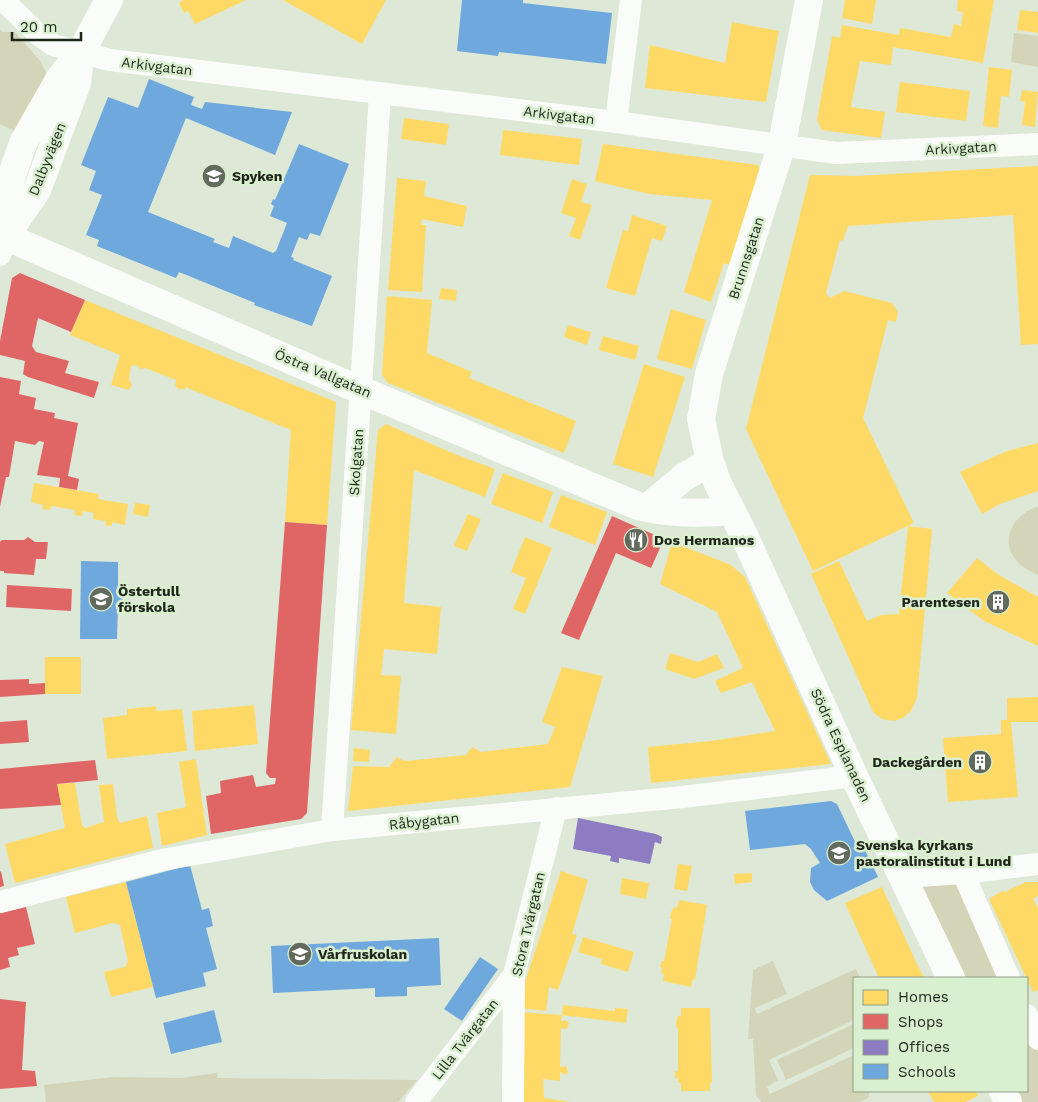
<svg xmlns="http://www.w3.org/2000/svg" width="1038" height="1102" font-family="'Work Sans',sans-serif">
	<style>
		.green { fill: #d4d4b9 }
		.homes { fill: #ffd966 }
		.shops { fill: #e06666 }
		.offices { fill: #8e7cc3 }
		.schools { fill: #6fa8dc }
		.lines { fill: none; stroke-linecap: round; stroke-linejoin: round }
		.minor { stroke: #fafcf9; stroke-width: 22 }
		.tertiary { stroke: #fafcf9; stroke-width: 28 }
		.labels { text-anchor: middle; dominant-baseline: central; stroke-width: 5; stroke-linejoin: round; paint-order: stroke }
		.street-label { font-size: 14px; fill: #1e261a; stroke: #daefd0 }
		.poi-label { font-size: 14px; font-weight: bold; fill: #1e261a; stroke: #daefd0; text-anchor: start }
	</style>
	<rect width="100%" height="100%" fill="#dde8d7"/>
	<path class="green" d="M0,30L2,32H15L40,61L47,74L16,132L0,124Z
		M1014,33L1038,36V67L1011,62Z
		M1038,507V575C1029,571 1018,565 1013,556C1000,536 1018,511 1038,507Z
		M963,873L1009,978H951L904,877Z
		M773,961L787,994L755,1008L757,1014L856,969L860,978H854V1020L769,1060L778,1080L767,1087L770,1094L854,1055V1091H870L868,1098L860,1102H761L756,1095L753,1039H748L753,970Z
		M1027,1015L1038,1039V1102H1008L1003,1091H1027Z
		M854,1024V1048L786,1080L777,1060Z
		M217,1073L218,1078L417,1080L398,1102H46L44,1085L113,1077L181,1078Z"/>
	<path class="homes" d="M183,0H246L195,24L188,11L184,13L179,3Z
		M283,0H386L362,44Z
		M845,0H876L872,24L842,18Z
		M958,0H994L983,63L893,47L891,65L860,61L851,107L885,112L881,138L822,130L817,120L832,36L840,38L842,25L899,35L900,28L951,37L954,24L961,26L963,12L957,11Z
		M1020,10L1038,12V33L1017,30Z
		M732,22L779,31L766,102L645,88L650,45L725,63Z
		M989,67L1012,70L1009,97L1001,96L998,128L983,126Z
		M900,82L970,91L966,121L896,112Z
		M1022,90L1038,92L1035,127L1022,125L1025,102L1020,101Z
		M404,118L449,124L446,145L401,139Z
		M503,130L582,139L579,165L500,155Z
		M603,144L758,165L762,174L732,266L724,263L711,302L684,292L712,200L649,194L595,181Z
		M1038,166V344L1021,345L1013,215L848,226L843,241L840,240L826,293L830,298L844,291L892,303L898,312L896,322L888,320L863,418L914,523L813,571L746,429L810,175L857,176Z
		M397,178L426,181L424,196L467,206L463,227L422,219L421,225H426L422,292L388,290Z
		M572,179L587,184L581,202L592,205L580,240L569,236L576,218L561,213Z
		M632,215L667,226L662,241L652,238L635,296L606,288L623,230L628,231Z
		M441,288L457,290L456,301L439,299Z
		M387,296L432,300L427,353L472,372L469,378L576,421L564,453L388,383L382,375Z
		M85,300L336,402L327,525L285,522L291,430L185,387V389H178L175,385L176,380L145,368L140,369L137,365L131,366L129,379L132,385L129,390L111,385L120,355L70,335Z
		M671,309L706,320L692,369L657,359Z
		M568,325L591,332L587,345L564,337Z
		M603,336L639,346L635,360L599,350Z
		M644,364L685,377L653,477L613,464Z
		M386,424L457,455L495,469L485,497L414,470L404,603L441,607L437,654L384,649L381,675L401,676L396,734L351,730L378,430Z
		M1038,443V491L1000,504L982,514L960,472L1007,451Z
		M503,473L553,492L542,523L491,504Z
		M34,483L99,494L98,499L128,504L125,525L112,522V526L105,525L106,521L93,519L94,513L83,511L82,516L74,515L75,510L51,506L50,510L42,509L43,505L31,502Z
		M561,495L607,512L595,545L549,527Z
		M135,503L150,505L148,517L133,514Z
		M468,514L481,519L467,551L454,546Z
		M908,526L932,529L917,698L911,711L903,718L894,721L882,719L873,712L811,574L839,561L867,621L881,615L899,614Z
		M525,537L552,548L525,614L513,609L526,578L511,572Z
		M672,542L731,565L745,577L831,764L651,783L648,747L711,741L775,731L752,682L721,693L715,681L743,668L717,612L660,584Z
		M977,558L999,575L1038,597V646L984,621L947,593Z
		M670,653L698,662L717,654L724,668L694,679L665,669Z
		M45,657H81V694H45Z
		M562,667L603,676L570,787L348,811L353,766L389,767L397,757L405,761L466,755L472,747L481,752L548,744L555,727L542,722Z
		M1038,697V722H1011L1018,797L948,802L943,738L1001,734V720H1007V698Z
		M254,705L258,744L195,751L192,711Z
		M156,706L157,711L182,709L187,751L107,759L103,718L127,715V709Z
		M354,748L370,750L369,762L353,761Z
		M196,759L207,835L162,846L157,813L186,807L179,762Z
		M75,783L82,825L85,828L104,822L99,785L113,784L117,817L120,823L147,816L153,848L15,883L5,844L65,828L57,784Z
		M678,864L692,866L687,891L674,889Z
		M561,871L588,880L572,934L577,935L558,990L549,987L546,1011L520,1008L526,979Z
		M752,873V882L735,884L734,874Z
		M622,878L649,883L646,899L620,894Z
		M126,882L153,987L111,997L104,972L125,967L128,961L120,925L113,923L75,933L66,897Z
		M1026,882H1038V896L1033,899L1038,908V990L1033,992L989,899L1002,891L1005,892Z
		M882,887L916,962L924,978H879L845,903Z
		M679,900L707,905L695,980L693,979L691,987L663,981L664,974L661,973L662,968L660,967L662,961H664L672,919H670L671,912L674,907L677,908Z
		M583,937L634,952L628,972L601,964L602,959L578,952Z
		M563,1005L615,1011V1008L628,1009L626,1023L562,1015Z
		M681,1008H710L712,1083H710V1091H681V1083H678V1078H675V1071H678V1028H676V1022L678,1016H681Z
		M520,1012L562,1015L561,1022L565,1020L569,1023L567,1029L561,1028L560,1067L566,1066L568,1072L565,1075L560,1072V1081L543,1079L544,1098L570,1102H520Z
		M928,1091H976L978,1096L966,1102H934Z"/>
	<path class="shops" d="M20,273L85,300L71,332L38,318L32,346L36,352L69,361L65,373L99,382L94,398L28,377L23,374L25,361L0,355V341L12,278Z
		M0,377L21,381L19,394L36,398L34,409L55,413L54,418L78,423L68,476L79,479L77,490L59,487L60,478L37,475L44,442L39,441L35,445L15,441L9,477H6L0,507Z
		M612,516L664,539L651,568L616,553L579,640L561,633Z
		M285,522L327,525L307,813L301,819L211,834L206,796L221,793L220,781L253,775L256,787L275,784L276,778H270L266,773Z
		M28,537L35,542H48L46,559H36L34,575L4,573V571H0V542L2,540H24Z
		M7,585L72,589L71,611L6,607Z
		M29,679V684L45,683V694L0,697V680Z
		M27,720L29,742L0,744V722Z
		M95,760L98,780L57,784L61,805L0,809V769Z
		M1,871L4,886L0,887V872Z
		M26,907L35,944L17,948L19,955L8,958L10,967L0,970V913Z
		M0,999L26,1002L22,1070L35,1071L37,1086L0,1089Z"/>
	<path class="offices" d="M578,818L656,834L662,837L661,844L655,842L650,864L619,858V863L610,861L611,856L573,849Z"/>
	<path class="schools" d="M462,0H523V3L612,13L606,64L499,52L498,56L457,51Z
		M149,79L194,97L191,105L202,109L205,102L292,112L275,155L186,118L148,212L215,239L213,242L229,248L233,236L273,253L276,251L287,223L270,216L274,206L271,204L273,199L275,200L299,144L349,164L320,236L310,233L307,240L299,237L291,257L294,258L293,260L332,276L312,326L254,305L255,303L179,272L176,278L97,246L99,240L86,235L102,195L89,190L96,171L81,165L108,97L138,108Z
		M81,561L118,562V592H123L122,606H118L117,639H80Z
		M831,801L837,804L857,846L862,844L878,877L827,901L814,890L810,882L811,868L820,863L811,849L805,844L750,850L745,811Z
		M190,865L202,910L209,908L213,926L206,928L217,969L203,973L206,986L156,998L126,882Z
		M439,938L441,985L407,987V996L375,997V988L273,993L271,946Z
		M480,957L498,969L462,1021L444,1009Z
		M214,1010L222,1042L171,1054L163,1023Z"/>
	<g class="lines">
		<path class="minor" d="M3,0L39,35L53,45L110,60L616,122L836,153L1038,144
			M616,122L631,0
			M0,255L5,236
			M332,830L380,94
			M963,873L1009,978
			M904,877L963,873L1038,864
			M0,902L162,860L332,830L683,797L854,776
			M1027,1015L1038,1039
			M416,1102L514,975
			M513,1102L514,975L556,808"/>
		<path class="tertiary" d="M809,0L782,144L709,374L701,419L710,462L718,484L743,533L854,776L951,978
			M0,234L332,378L638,506C669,514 700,514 732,511
			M6,235L37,190L77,83L80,57
			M5,236L10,181L23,143L60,78L80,54L109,0
			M647,508L684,477L710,462
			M1003,1091L1008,1102"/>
	</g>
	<defs>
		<g id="school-disc" transform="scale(1.25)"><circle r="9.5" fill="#616a5c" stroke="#daefd0"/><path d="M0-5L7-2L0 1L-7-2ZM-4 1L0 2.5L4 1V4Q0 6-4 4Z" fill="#fff"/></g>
		<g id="restaurant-disc" transform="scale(1.25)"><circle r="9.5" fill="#616a5c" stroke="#daefd0"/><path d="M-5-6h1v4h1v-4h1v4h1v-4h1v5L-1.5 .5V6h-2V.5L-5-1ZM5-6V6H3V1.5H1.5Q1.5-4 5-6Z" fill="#fff"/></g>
		<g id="building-disc" transform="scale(1.25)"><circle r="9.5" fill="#616a5c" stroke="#daefd0"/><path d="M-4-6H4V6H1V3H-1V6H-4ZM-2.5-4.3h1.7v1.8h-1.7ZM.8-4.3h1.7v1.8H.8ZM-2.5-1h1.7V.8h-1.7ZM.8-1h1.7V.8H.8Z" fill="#fff"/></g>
		<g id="university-disc" transform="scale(1.25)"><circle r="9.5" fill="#616a5c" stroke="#daefd0"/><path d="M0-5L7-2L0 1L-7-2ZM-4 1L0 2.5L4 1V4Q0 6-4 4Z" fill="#fff"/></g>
	</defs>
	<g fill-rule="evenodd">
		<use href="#school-disc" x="214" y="176"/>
		<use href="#restaurant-disc" x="636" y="540"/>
		<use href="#school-disc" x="101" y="599"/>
		<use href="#building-disc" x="998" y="602"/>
		<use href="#building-disc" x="980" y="762"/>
		<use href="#university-disc" x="839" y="853"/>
		<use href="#school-disc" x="300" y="954"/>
	</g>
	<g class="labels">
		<g class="street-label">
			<text transform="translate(157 66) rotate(7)">Arkivgatan</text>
			<text transform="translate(559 115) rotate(7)">Arkivgatan</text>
			<text transform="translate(961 148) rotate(-3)">Arkivgatan</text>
			<text transform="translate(47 159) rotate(-68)">Dalbyvägen</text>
			<text transform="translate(746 258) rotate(-72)">Brunnsgatan</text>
			<text transform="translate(323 373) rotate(23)">Östra Vallgatan</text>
			<text transform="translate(356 462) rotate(-86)">Skolgatan</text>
			<text transform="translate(841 745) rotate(65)">Södra Esplanaden</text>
			<text transform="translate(424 821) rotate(-6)">Råbygatan</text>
			<text transform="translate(528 924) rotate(-77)">Stora Tvärgatan</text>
			<text transform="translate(465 1039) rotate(-52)">Lilla Tvärgatan</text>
		</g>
		<g class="poi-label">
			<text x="232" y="176">Spyken</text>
			<text x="654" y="540">Dos Hermanos</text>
			<text x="118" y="591">Östertull<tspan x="118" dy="16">förskola</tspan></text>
			<text x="980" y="602" text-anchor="end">Parentesen</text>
			<text x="962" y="762" text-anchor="end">Dackegården</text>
			<text x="856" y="845">Svenska kyrkans<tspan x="856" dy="16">pastoralinstitut i Lund</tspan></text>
			<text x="318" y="954">Vårfruskolan</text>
		</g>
	</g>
	<rect x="853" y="977" width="175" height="115" fill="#daefd0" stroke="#8f9f87"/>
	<rect x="863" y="990" width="25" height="15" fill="#ffd966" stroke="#8f9f87"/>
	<text x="898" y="1002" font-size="15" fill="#1e261a">Homes</text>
	<rect x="863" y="1014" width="25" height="15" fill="#e06666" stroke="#8f9f87"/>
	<text x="898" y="1027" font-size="15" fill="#1e261a">Shops</text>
	<rect x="863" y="1040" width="25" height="15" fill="#8e7cc3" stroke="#8f9f87"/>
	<text x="898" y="1052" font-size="15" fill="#1e261a">Offices</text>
	<rect x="863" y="1064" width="25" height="15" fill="#6fa8dc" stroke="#8f9f87"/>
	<text x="898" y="1077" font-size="15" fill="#1e261a">Schools</text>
	<path d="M12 32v8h69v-8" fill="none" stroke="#1e261a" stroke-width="2.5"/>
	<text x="20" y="32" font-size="15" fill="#1e261a" stroke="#daefd0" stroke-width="4" paint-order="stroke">20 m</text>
</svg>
